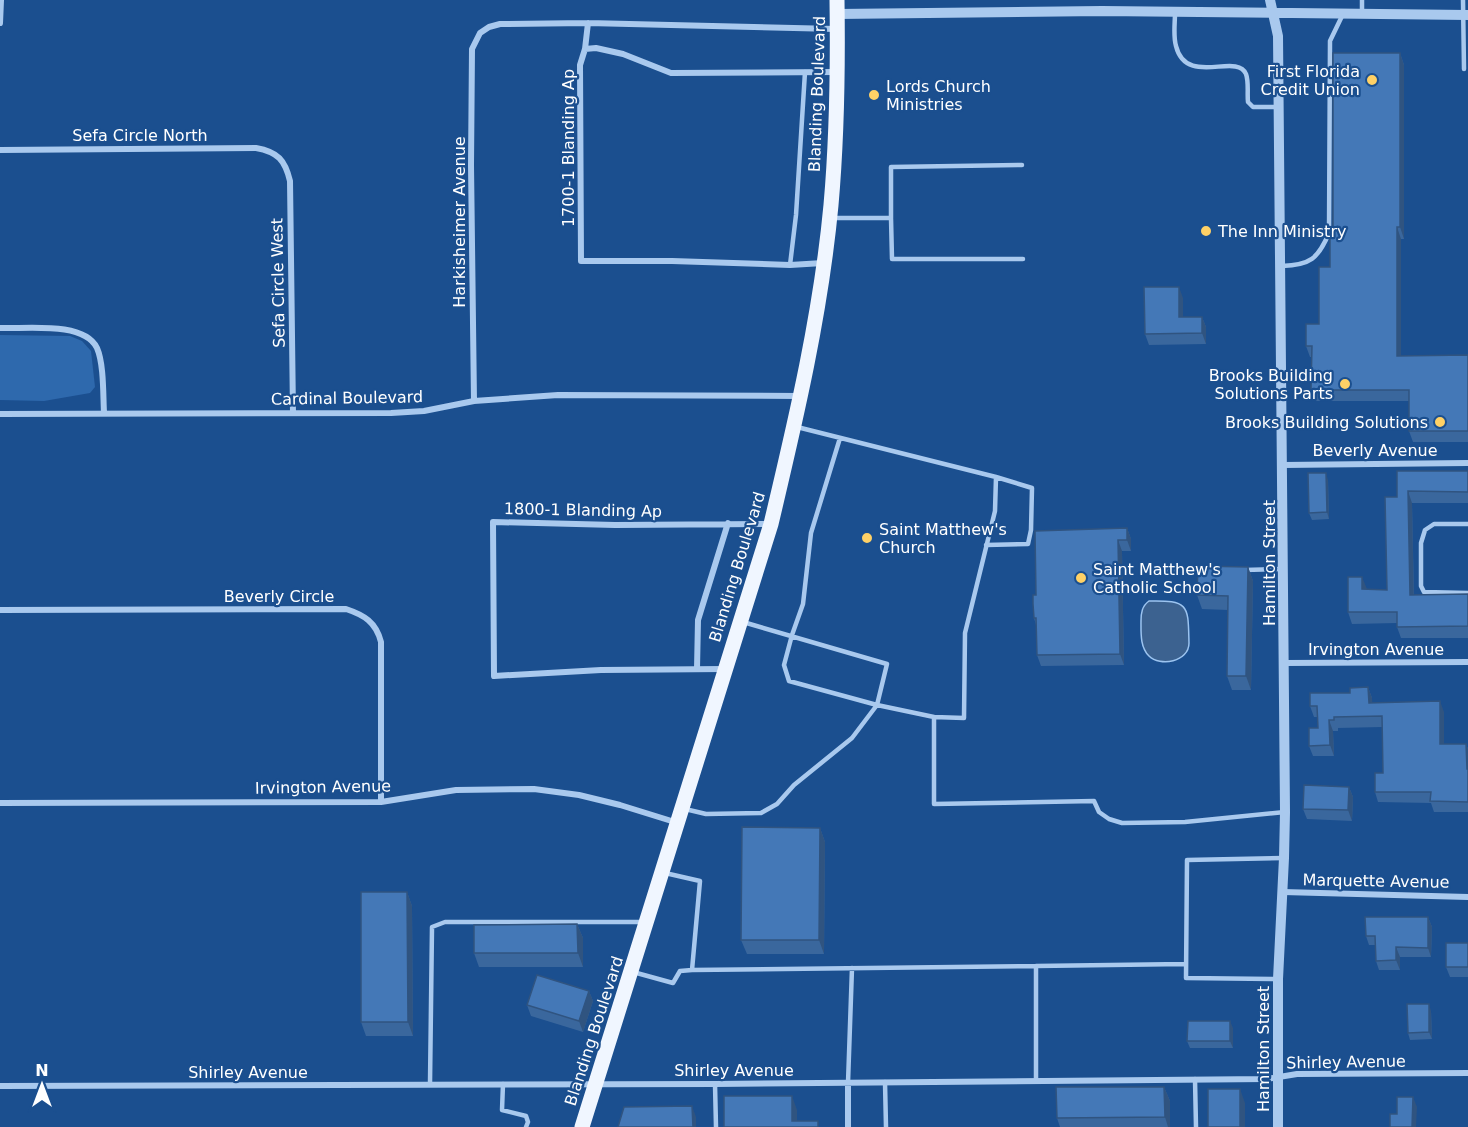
<svg xmlns="http://www.w3.org/2000/svg" width="1468" height="1127" font-family="'DejaVu Sans',sans-serif">
	<style>
		.green { fill: #2e69ad }
		.water { fill: #3c6290; stroke: #9cc4f0; stroke-width: 1.5 }
		.lines { fill: none; stroke-linecap: round; stroke-linejoin: round }
		.service { stroke: #a9c9ee; stroke-width: 4.5 }
		.minor { stroke: #a9c9ee; stroke-width: 6 }
		.tertiary { stroke: #a9c9ee; stroke-width: 10 }
		.primary { stroke: #f0f6ff; stroke-width: 15 }
		.wall { fill: #3a679d }
		.shaded-wall { fill: #305480 }
		.building { fill: #4478b7; stroke: #305480; stroke-width: 1.5 }
		.poi-dot { fill: #ffd166; stroke: #1b4f8f; stroke-width: 2 }
		.labels { text-anchor: middle; dominant-baseline: central; stroke-width: 4.5; stroke-linejoin: round; paint-order: stroke }
		.poi-label { font-size: 16px; fill: #fff; stroke: #1b4f8f; text-anchor: start }
		.street-label { font-size: 16px; fill: #fff; stroke: #1b4f8f }
	</style>
	<rect width="100%" height="100%" fill="#1b4f8f"/>
	<path class="green" d="M0,335L70,336L82,341L91,351L95,387L90,393L44,401L0,400Z"/>
	<path class="water" d="M1149,601C1190,600 1188,606 1189,643C1189,662 1160,667 1149,656C1140,647 1141,633 1141,621C1141,613 1142,606 1149,601Z"/>
	<g class="lines">
		<path class="service" d="M1463,0L1464,69
			M1175,13C1175,23 1173,36 1176,46C1186,87 1237,52 1246,74C1249,82 1247,94 1248,102L1253,107H1278
			M1362,14V0
			M832,218H891V167L1022,165
			M891,218L892,259H1023
			M790,265L796,215L805,72
			M1282,266C1310,265 1318,259 1329,233L1330,41L1343,14
			M797,427L996,477L1032,488L1031,530L1028,544L986,545
			M996,477L995,511L965,633L964,718L934,717V804L1094,801L1099,812L1109,819L1122,823L1185,822L1285,812
			M1468,524H1434L1425,530L1421,543V586L1424,592L1468,593
			M1244,570L1281,569
			M1143,572L1203,570
			M743,622L887,664L877,705L934,717
			M685,809L706,814L761,813L777,804L794,785L852,738L877,705L789,681L784,665L792,635L803,604L811,533L840,438
			M692,970L1036,966
			M633,972L673,983L680,971L692,970L700,881L665,873
			M1278,979L1186,978L1187,860L1284,858
			M1195,1079L1196,1127
			M1036,1080V966L1185,964
			M885,1082L886,1127
			M848,1083L852,968
			M430,1084L432,927L445,922H644
			M503,1084L502,1110L526,1116L528,1122L526,1127
			M715,1084L716,1127"/>
		<path class="minor" d="M0,23L1,0
			M588,23L585,49L580,65L581,261H672L790,265L823,263
			M585,49L596,48L623,54L671,73L835,72
			M0,150L256,148C278,152 285,160 290,181L293,413
			M0,328C26,329 84,321 97,348C104,364 103,395 104,413
			M474,401L471,165L472,49L480,33L489,27L500,24L588,23L836,29
			M0,414L391,413L424,411L474,401L558,395L800,396
			M1283,465L1468,463
			M0,610L346,609C364,615 376,622 381,642V802
			M1284,663L1468,662
			M697,669L698,620L728,523
			M724,669L601,670L494,676L493,522L615,525L771,524
			M0,803L381,802L456,790L534,789L579,795L620,805L678,823
			M1283,892L1468,897
			M0,1086L715,1084L1267,1079L1297,1074L1468,1073
			M848,1127V1083"/>
		<path class="tertiary" d="M1270,0L1278,36L1285,812L1284,858L1278,979V1127
			M837,14L1102,11L1468,15"/>
		<path class="primary" d="M582,1127L771,524C796,419 821,313 831,205C837,137 838,68 837,0"/>
	</g>
	<path class="wall" d="M1400,53L1404,65V239H1401V356L1468,355V442H1413L1409,431V401H1315L1311,390L1312,357H1310L1306,346L1319,324L1330,267L1333,227Z
		M1183,298V317H1202L1206,327V344L1149,345L1145,334Z
		M1397,471H1468V503H1412L1414,595L1468,594V638H1401L1397,627V623L1352,624L1348,612L1387,590L1397,497Z
		M1328,480L1329,519L1312,520L1309,513Z
		M1127,528L1131,539V551H1122L1124,665L1041,666L1037,655L1036,625L1034,618L1036,595Z
		M1248,567L1253,581L1251,690H1232L1227,676L1228,610L1202,609L1197,595Z
		M1368,687L1372,698V703L1444,712V744H1466L1468,749V812H1434L1431,803L1378,802L1375,792L1383,773L1382,727L1338,728V731H1333L1334,756H1313L1309,746L1318,728V717H1314L1310,706Z
		M1349,787L1353,797L1352,821L1307,819L1303,809Z
		M820,828L825,842L824,954H747L741,940Z
		M407,892L412,906L413,1036H366L361,1022Z
		M1428,917L1432,927L1431,957H1400V970H1379L1376,961L1375,945H1369L1366,936Z
		M577,924L583,938V967H479L474,953Z
		M1468,943V977H1450L1446,967Z
		M589,991L593,1001L583,1032L531,1016L527,1005Z
		M1431,1011L1432,1039L1410,1040L1408,1033Z
		M1233,1028V1048H1190L1187,1041Z
		M1164,1087L1170,1101V1127H1060L1057,1118Z"/>
	<path class="shaded-wall" d="M1400,53L1404,65V239L1400,227Z
		M1397,227L1401,239V367L1397,356Z
		M1179,287L1183,298V327L1179,317Z
		M1202,317L1206,327V344L1202,333Z
		M1326,473L1328,480L1329,519L1327,512Z
		M1408,491L1412,503L1414,606L1410,595Z
		M1127,528L1131,539V551L1127,540Z
		M1118,540L1122,551L1124,665L1120,654Z
		M1248,567L1253,581L1251,690L1246,676Z
		M1362,577L1367,589H1362Z
		M1368,687L1372,698L1373,713L1369,703Z
		M1440,701L1444,712V755L1440,744Z
		M1329,720L1333,731L1334,756L1330,745Z
		M1466,744L1468,749V772L1467,769Z
		M1349,787L1353,797L1352,821L1348,810Z
		M820,828L825,842L824,954L819,940Z
		M407,892L412,906L413,1036L408,1022Z
		M1428,917L1432,927L1431,957L1428,948Z
		M577,924L583,938V967L578,953Z
		M1396,947L1400,957V970L1396,960Z
		M589,991L593,1001L583,1032L579,1021Z
		M1429,1004L1431,1011L1432,1039L1429,1032Z
		M1230,1021L1233,1028V1048L1230,1041Z
		M1164,1087L1170,1101V1127H1168L1165,1117Z
		M1240,1089L1245,1103V1127H1240Z
		M792,1096L797,1110V1127L792,1121Z
		M1413,1097L1417,1107L1416,1127H1412Z
		M692,1106L696,1117V1127H693Z"/>
	<path class="building" d="M1333,53H1400V227H1397V356L1468,355V431H1409V390H1311L1312,346H1306V324H1319V267H1330V227H1333Z
		M1144,287H1179V317H1202V333L1145,334Z
		M1397,471H1468V492L1408,491L1410,595L1468,594V626L1397,627V612H1348V577H1362V589L1387,590L1385,497H1397Z
		M1308,473H1326L1327,512L1309,513Z
		M1127,528V540H1118L1120,654L1037,655L1036,618H1034L1033,604V595H1036L1035,531Z
		M1198,566L1248,567L1246,676H1227L1228,596L1197,595Z
		M1368,687L1369,703L1440,701V744H1466L1467,769H1468V802L1430,801L1431,792H1375V773H1383L1382,716L1334,717V720H1329L1330,745L1309,746V728H1318L1317,706H1310V693H1350V688Z
		M1304,785L1349,787L1348,810L1303,809Z
		M742,827L820,828L819,940H741Z
		M361,892H407L408,1022H361Z
		M1365,917H1428V948L1396,947V960L1376,961L1375,936H1366Z
		M577,924L578,953H474V925Z
		M1446,943H1468V967H1446Z
		M537,975L589,991L579,1021L527,1005Z
		M1407,1004H1429V1032L1408,1033Z
		M1188,1021H1230V1041H1187Z
		M1056,1087H1164L1165,1117L1057,1118Z
		M1208,1089H1240V1127H1208Z
		M724,1096H792V1121H818V1127H724Z
		M1397,1097H1413L1412,1127H1390V1114H1397Z
		M692,1106L693,1127H618L624,1107Z"/>
	<g class="poi-dot">
		<circle cx="1372" cy="80" r="6"/>
		<circle cx="874" cy="95" r="6"/>
		<circle cx="1206" cy="231" r="6"/>
		<circle cx="1345" cy="384" r="6"/>
		<circle cx="1440" cy="422" r="6"/>
		<circle cx="867" cy="538" r="6"/>
		<circle cx="1081" cy="578" r="6"/>
	</g>
	<g class="labels">
		<g class="poi-label">
			<text x="1360" y="71" text-anchor="end">First Florida<tspan x="1360" dy="18">Credit Union</tspan></text>
			<text x="886" y="86">Lords Church<tspan x="886" dy="18">Ministries</tspan></text>
			<text x="1218" y="231">The Inn Ministry</text>
			<text x="1333" y="375" text-anchor="end">Brooks Building<tspan x="1333" dy="18">Solutions Parts</tspan></text>
			<text x="1428" y="422" text-anchor="end">Brooks Building Solutions</text>
			<text x="879" y="529">Saint Matthew's<tspan x="879" dy="18">Church</tspan></text>
			<text x="1093" y="569">Saint Matthew's<tspan x="1093" dy="18">Catholic School</tspan></text>
		</g>
		<g class="street-label">
			<text transform="translate(817 94) rotate(-88)">Blanding Boulevard</text>
			<text x="140" y="135">Sefa Circle North</text>
			<text transform="translate(568 148) rotate(-90)">1700-1 Blanding Ap</text>
			<text transform="translate(459 222) rotate(-90)">Harkisheimer Avenue</text>
			<text transform="translate(278 283) rotate(-91)">Sefa Circle West</text>
			<text transform="translate(347 398) rotate(-1)">Cardinal Boulevard</text>
			<text x="1375" y="450">Beverly Avenue</text>
			<text transform="translate(583 510) rotate(1)">1800-1 Blanding Ap</text>
			<text transform="translate(1269 563) rotate(-90)">Hamilton Street</text>
			<text transform="translate(737 567) rotate(-73)">Blanding Boulevard</text>
			<text x="279" y="596">Beverly Circle</text>
			<text x="1376" y="649">Irvington Avenue</text>
			<text transform="translate(323 787) rotate(-1)">Irvington Avenue</text>
			<text transform="translate(1376 881) rotate(1)">Marquette Avenue</text>
			<text transform="translate(594 1031) rotate(-72)">Blanding Boulevard</text>
			<text transform="translate(1263 1049) rotate(-90)">Hamilton Street</text>
			<text transform="translate(1346 1062) rotate(-1)">Shirley Avenue</text>
			<text x="734" y="1070">Shirley Avenue</text>
			<text x="248" y="1072">Shirley Avenue</text>
		</g>
	</g>
	<g transform="translate(42 1085)" stroke="#1b4f8f" stroke-width="4.5" paint-order="stroke">
	<path d="M0-4.5L10 22L0 15L-10 22Z" fill="#ffffff"/>
	<text y="-9" font-size="16" font-weight="bold" text-anchor="middle" fill="#ffffff">N</text>
	</g>
</svg>
